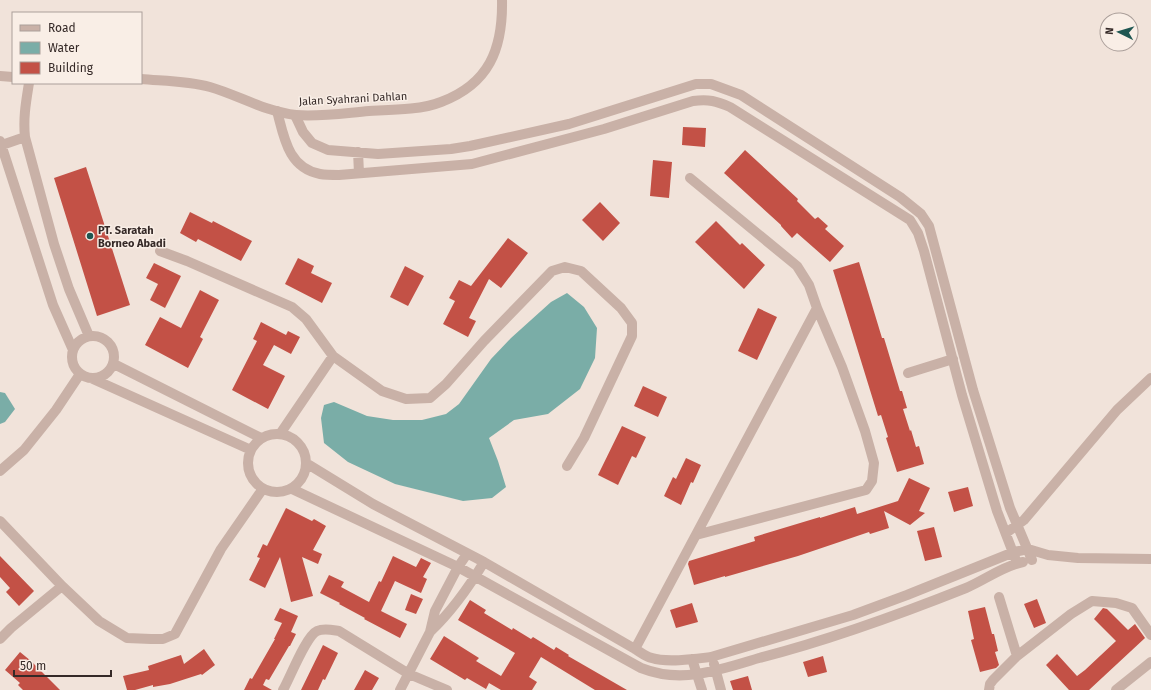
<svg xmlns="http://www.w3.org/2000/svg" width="1151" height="690" font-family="'Fira Sans',sans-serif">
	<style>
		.water { fill: #7aada7 }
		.building { fill: #c35146 }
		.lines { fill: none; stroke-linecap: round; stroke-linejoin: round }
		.minor { stroke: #c9b1a7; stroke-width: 10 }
		.tertiary { stroke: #c9b1a7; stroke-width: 10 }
		.poi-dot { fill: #1e5651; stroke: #f9eee6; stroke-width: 1.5 }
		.labels { text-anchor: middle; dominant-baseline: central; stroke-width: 3; stroke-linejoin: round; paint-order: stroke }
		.street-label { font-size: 11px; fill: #352927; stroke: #f9eee6 }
		.poi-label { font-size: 11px; font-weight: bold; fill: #352927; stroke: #f9eee6; text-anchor: start }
	</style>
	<rect width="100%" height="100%" fill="#f1e3da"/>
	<path class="water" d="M567,293L584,307L597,328L595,358L580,389L548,414L514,420L489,438L498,461L506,487L492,498L463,501L395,484L348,462L324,443L321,418L324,405L334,402L367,416L393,420H422L446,414L459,404L491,359L511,338L551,302Z
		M0,392L5,393L15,409L5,422L0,424Z"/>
	<path class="building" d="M683,127L706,128L705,147L682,145Z
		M745,150L798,199L797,201L815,219L818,217L828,226L825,229L844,246L830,262L797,233L792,238L781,226V225L724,173Z
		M653,160L672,162L669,198L650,196Z
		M86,167L130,305L97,316L54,178Z
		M600,202L620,223L603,241L582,220Z
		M190,212L212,223L213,221L252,241L241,261L198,239L196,242L180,233Z
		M716,221L740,245L742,243L765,265L744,289L695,242Z
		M508,238L528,253L501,288L489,279L469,318L476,321L468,337L443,324L455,301L449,298L459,280L471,286Z
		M298,258L314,266L311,273L332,283L322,303L285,284Z
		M859,262L882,338H884L900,391H902L907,408L903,409L910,431L911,430L916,447L919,446L924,464L897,472L886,438L888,437L881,415L878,416L833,270Z
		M154,263L181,276L165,308L150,300L158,284L146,278Z
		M405,266L424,276L408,306L390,297Z
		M200,290L219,300L200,337L203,339L188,368L145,345L160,317L181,328Z
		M758,308L777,317L757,360L738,351Z
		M261,322L286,335L288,331L300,337L291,354L274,345L263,365L285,376L268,409L232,390L257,341L253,339Z
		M643,386L667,397L658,417L634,406Z
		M622,426L646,437L636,458L632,456L618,485L598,475Z
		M686,458L701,465L693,483L691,482L681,505L664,496L673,477L676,479Z
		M909,478L930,488L919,511L925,513L910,525L884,511L889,528L870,534L869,532L798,556L725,577V576L694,585L688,564L689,561L755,541L754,537L820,517V518L855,507L857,514L898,501Z
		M968,487L973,506L954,512L948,492Z
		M286,508L312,521L314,519L326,526L313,550L322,554L318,564L302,557L313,596L291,602L280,557L265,588L249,580L260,558L257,557L263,544L267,546Z
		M934,527L942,557L925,561L917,531Z
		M0,556L34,591L19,606L6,592L10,588L0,577Z
		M393,556L416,567L421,558L431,563L423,577L427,579L421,593L395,581L381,611L407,624L400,638L364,619L365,618L339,604L340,603L320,593L329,575L344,582L341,587L369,602L379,581L381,582Z
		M411,594L423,599L416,614L405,610Z
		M1037,599L1046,623L1034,628L1024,604Z
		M470,600L486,610L484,613L512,630L513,628L531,639L533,637L554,650L556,647L569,655L568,656L627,690H595L541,657L529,677L537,682L532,690H501L489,683L486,689L467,678L465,680L430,659L444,636L479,658L476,661L501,676L515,653L458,620Z
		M692,603L698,622L676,628L670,610Z
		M985,607L992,634H994L998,651L995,652L999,665L996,668L980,672L971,640L974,639L968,611Z
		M280,608L298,616L291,632L296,634L290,646H289L269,680L266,679L263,685L272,690H244L250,678L252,679L275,639H274L282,623L274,620Z
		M1103,608L1107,609L1128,630L1135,624L1145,638L1089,690H1069L1046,665L1057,654L1077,676L1085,670L1116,641L1094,619Z
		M323,645L338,653L325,680L323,679L318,690H301Z
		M204,649L215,665L202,675L201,674L170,684L153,687V685L135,690H127L123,676L149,670L148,666L181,655L184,664Z
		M20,652L31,661L60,690H23L18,685L20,683L5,670Z
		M823,656L827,672L808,677L803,662Z
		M365,670L379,678L372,690H354Z
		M748,676L752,690H733L730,681Z"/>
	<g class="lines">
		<path class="minor" d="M29,83C26,102 23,118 25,137L54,244L69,289L89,336
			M277,111C284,137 288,168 320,174C326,175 333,175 339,175L472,164L604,129L693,101C709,99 716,101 730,107L910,220L918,233L924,251L962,395L997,511L1017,563
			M295,115L303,132L312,143L328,150L378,154L451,149L470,146L569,124L696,84H711L741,95L900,197L921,214L929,226L973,390L1010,508L1032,560
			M0,141L53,305L73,350
			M2,145L25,137
			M358,152L359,173
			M160,251L187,261L292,307L306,319L333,356L382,391L406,399L430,398L446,384L484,341L552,271L565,267L581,271L621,308L632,323V336L584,438L567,466
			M72 357a21 21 0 1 1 42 0a21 21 0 1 1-42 0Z
			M114,364L261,438
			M908,373L953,359
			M93,379L251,450
			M248 463a29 29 0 1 1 58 0a29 29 0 1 1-58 0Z
			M280,434L333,356
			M306,463L373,504L484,562L635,649C640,652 646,657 652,658C667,663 695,659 711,657L853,615L907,595L1014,552L1028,549L1048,555L1078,558L1151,559
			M0,471L24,450L56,410L80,374
			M292,489L458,567L641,668C659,675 678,677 697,674C718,671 739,664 759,658C830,640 898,615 966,588C985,580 1003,566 1023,562
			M0,521L62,586L11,628L0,639
			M1006,533L1024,520L1117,410L1151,378
			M696,535L866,490L872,481L874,463L865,431L842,367L817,308
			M62,586L99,621L127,638L151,639H163L175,634L221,549L262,490
			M999,597L1017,656
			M430,632C452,611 469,587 484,562
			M635,649L817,308L809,285L797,266L690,178
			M692,659L702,690
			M714,664L721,690
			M283,690C290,678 306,636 317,631C324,628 332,630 339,631L409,674L447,690
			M400,690L430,632L435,611L458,567L467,554
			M989,690L990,684L993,680L1017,656L1071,614L1092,601L1116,603L1132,608L1151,635
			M1116,690L1151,662"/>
		<path class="tertiary" d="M0,76L13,77
			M141,79C164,81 188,81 210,87C238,95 266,112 296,115C320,117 345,113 369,111C390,110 421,110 441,102C489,84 503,49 502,0"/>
	</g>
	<circle class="poi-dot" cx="90" cy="236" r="4"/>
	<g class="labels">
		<g class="street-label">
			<text transform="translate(353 99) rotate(-3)">Jalan Syahrani Dahlan</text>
		</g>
		<g class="poi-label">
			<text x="98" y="230">PT. Saratah<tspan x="98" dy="13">Borneo Abadi</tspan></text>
		</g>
	</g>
	<rect x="12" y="12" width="130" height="72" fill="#f9eee6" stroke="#ab9f9a"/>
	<rect x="20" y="25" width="20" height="6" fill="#c9b1a7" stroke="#ab9f9a"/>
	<text x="48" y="32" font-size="12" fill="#352927">Road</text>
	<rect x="20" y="42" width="20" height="12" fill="#7aada7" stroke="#ab9f9a"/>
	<text x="48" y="52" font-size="12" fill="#352927">Water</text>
	<rect x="20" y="62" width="20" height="12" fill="#c35146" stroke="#ab9f9a"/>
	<text x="48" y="72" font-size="12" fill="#352927">Building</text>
	<g transform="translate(1119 32) rotate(275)"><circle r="19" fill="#f9eee6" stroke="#ab9f9a"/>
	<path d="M0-3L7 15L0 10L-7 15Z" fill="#1e5651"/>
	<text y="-6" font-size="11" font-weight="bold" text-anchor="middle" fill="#352927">N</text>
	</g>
	<path d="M14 670v6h97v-6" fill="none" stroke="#352927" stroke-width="2"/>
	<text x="20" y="670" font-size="12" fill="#352927" stroke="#f9eee6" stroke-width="3" paint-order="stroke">50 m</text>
</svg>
